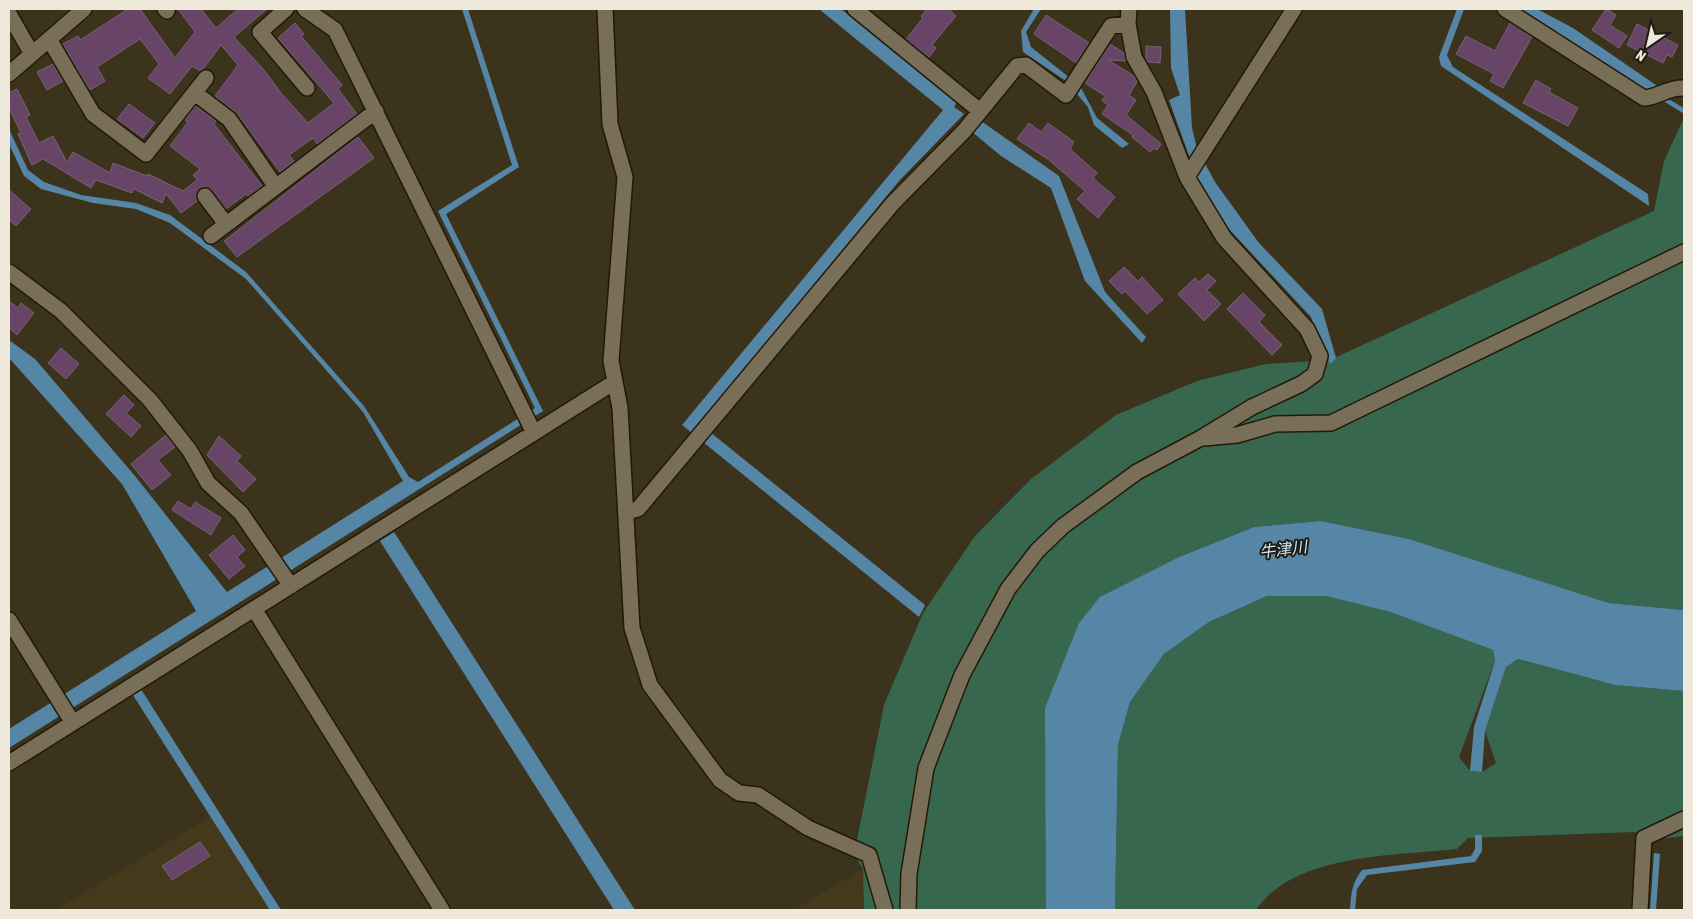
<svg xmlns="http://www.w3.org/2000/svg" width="1693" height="919" font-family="'Asap Condensed','Noto Sans JP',sans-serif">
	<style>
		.built { fill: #44391b }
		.green { fill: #38674f }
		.water { fill: #5686a6 }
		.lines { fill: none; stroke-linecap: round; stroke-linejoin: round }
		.stream { stroke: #5686a6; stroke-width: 4.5 }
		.building { fill: #684567; stroke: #756274 }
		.minor-casing { stroke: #231a05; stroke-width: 18 }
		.minor { stroke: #796f58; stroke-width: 15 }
		.labels { text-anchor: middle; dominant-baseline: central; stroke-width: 4; stroke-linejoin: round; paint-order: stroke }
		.water-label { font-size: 16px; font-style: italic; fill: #cbe8fb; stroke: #1f1b12 }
	</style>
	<rect width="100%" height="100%" fill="#3c331d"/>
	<path class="built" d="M210,817H215L273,910H56Z
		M863,869L864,910H793Z"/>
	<path class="green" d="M1684,118V610L1609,603L1409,539L1321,521L1254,527L1179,557L1101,597L1079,623L1046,910H864L863,869L854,855L884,705L923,613L975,536L1031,479L1116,415L1197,381L1266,364L1330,360L1654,211L1664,161Z
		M1267,596H1326L1390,612L1493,650L1495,661L1459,757L1470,771L1482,772L1496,763L1485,731L1506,667L1518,659L1615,685L1684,691V836L1660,839L1634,832L1468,838L1457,849C1395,856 1295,853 1256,910H1115L1118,745L1130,702L1164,654L1209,622Z"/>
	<path class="water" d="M462,9H468L519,167L446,214L543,411L9,748V729L196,611L122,484L9,358V340L35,359L135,476L227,592L403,481L363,412L246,279L170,223L136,209L93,203L41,189L24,176L9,144V129L28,170L44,182L81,195L136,203L170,215L246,272L364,406L409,477L418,482L535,408L438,211L512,165Z
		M819,9H841L957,102L954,107L964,114L899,181L700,424L925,605L919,617L682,425L943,110Z
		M1034,9H1041L1026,32L1031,47L1080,86L1097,118L1129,144L1122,148L1094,125L1088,107L1066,81L1023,52L1021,31Z
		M1170,9H1185L1192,128L1197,149L1215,182L1259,243L1322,309L1336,358L1330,364L1311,317L1228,228L1197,178L1169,100L1180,95L1171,68Z
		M1457,9H1464L1447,55L1453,67L1648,194L1649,206L1441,66L1439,57Z
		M1516,9H1537L1573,28L1656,85L1653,92L1645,93Z
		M981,121L1059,176L1105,292L1146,337L1142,343L1085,281L1051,188L1001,156L971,131Z
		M1321,521L1409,539L1609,603L1684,610V691L1615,685L1518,659L1506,667L1485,731L1482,772L1470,771L1474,727L1495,661L1493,650L1390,612L1326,596H1267L1209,622L1164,654L1130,702L1118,745L1115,910H1046L1045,708L1079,623L1100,597L1179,557L1254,527Z
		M394,532L635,910H614L380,541Z
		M139,686L281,910H270L131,692Z
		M1475,835H1482V851L1475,862L1367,875L1357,889L1355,910H1350C1351,893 1352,883 1362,870L1471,856L1475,849Z
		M1654,853L1660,854L1656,910H1650Z"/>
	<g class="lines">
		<path class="stream" d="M1661,97L1684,111"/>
	</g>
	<path class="building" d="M128,9H140L175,58L195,32L178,9H201L216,28L238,9H267L234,37L264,70L281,93L308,123L334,103L278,38L295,23L304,34L301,36L342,85L338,89L357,114L317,144L313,138L289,155L294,161L280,172L237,113L215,96L238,65L221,45L203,69L200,71L192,66L170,94L148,78L159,64L140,39L97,67L105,81L90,90L63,44L78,36L80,40Z
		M927,9H948L956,16L932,45L936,48L929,57L906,39L923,18L921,16Z
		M1606,9L1616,15L1610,25L1627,36L1619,48L1592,30Z
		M1046,15L1089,43L1076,63L1034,34Z
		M1510,23L1532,37L1503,88L1490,81L1494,74L1456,54L1466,36L1495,51Z
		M1637,24L1678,45L1672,57L1667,55L1663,63L1627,45Z
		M1110,44L1124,53L1126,61L1108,60L1134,76L1137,82L1129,95L1136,100L1126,115L1161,144L1157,150L1154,148L1150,152L1132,137L1133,135L1102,114L1108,105L1102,101L1105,96L1085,83Z
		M1146,46L1161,47L1160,63L1148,62L1146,58Z
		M53,64L63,81L47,90L37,72Z
		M1536,80L1551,89L1549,92L1578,108L1568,126L1523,103Z
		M17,89L30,115L26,117L39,143L53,136L67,162L73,152L110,173L113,163L147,176L148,174L183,191L197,180L193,175L200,169L170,146L188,122L185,120L196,106L216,121L214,124L262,186L248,196L246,194L226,209L212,190L203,187L197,192V201L181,213L166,194L162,203L134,189L132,193L96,180L91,188L43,159L32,165L18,134L21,133L9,108V93Z
		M129,104L155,123L143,138L117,119Z
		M1029,123L1041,132L1048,123L1074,142L1070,149L1097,173L1093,178L1115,197L1098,218L1077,199L1085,191L1049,160L1017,139Z
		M358,137L374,158L237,257L224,241Z
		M9,190L31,209L16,226L9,220Z
		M1124,267L1138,281L1142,277L1163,300L1147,314L1125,291L1122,294L1109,281Z
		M1208,274L1216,281L1207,290L1221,304L1204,321L1178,294L1195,278L1199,282Z
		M1243,293L1265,315L1259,322L1282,345L1272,355L1227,309Z
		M9,301L18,308L21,303L34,313L17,335L9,328Z
		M61,348L79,364L66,379L48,363Z
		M124,395L134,405L126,413L141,426L131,437L106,414Z
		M166,435L175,447L158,460L171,475L152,490L131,464Z
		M219,436L241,456L237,461L256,479L243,492L207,455Z
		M178,501L191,509L195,502L221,518L211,535L172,510Z
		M233,535L245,550L237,557L245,566L229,579L209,555Z
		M200,842L210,856L172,880L162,866Z"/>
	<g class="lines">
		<g class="minor-casing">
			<path id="minor" d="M165,9L167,11
				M286,9L260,32L307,88
				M305,9L335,30L534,433
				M605,9L610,124L625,177L611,361L620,408L632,628L650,685L720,780L739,793L758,795L808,828L869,855L885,910
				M855,9L980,111
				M1505,9L1644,98C1659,97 1668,87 1684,88
				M9,14L32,54
				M49,39L93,114L146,154L206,78
				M9,74L84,9
				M195,93L229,119L276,187
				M1187,177L1294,9
				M205,196L226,224
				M211,236L376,111
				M9,272L61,311L150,400L190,451L208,483L241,513L291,586
				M1204,438L1237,435L1275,424L1331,423L1684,252
				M626,512L638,509L893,203L964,131L1017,66L1026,65L1066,95L1111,26L1128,24
				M254,609L442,910
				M9,620L73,723
				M9,763L613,383
				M908,910L909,874L926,768L962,675L1008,589L1037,551L1063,526L1137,472L1201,438L1252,407L1301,384L1315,374L1320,356L1307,329L1224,238L1187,177L1154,92L1134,57L1128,24L1129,9
				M1640,910L1644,838L1684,819"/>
		</g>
		<use href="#minor" class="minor"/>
	</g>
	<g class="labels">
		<g class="water-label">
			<text transform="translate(1283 549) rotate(-7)">牛津川</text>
		</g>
	</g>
	<rect width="1693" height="919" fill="none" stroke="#efe9dc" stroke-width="20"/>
	<g transform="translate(1648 45) rotate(214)" stroke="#1f1b12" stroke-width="4" paint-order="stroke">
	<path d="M0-4L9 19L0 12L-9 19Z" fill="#efe9dc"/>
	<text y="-8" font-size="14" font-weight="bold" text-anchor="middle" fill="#efe9dc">N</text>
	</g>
</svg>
